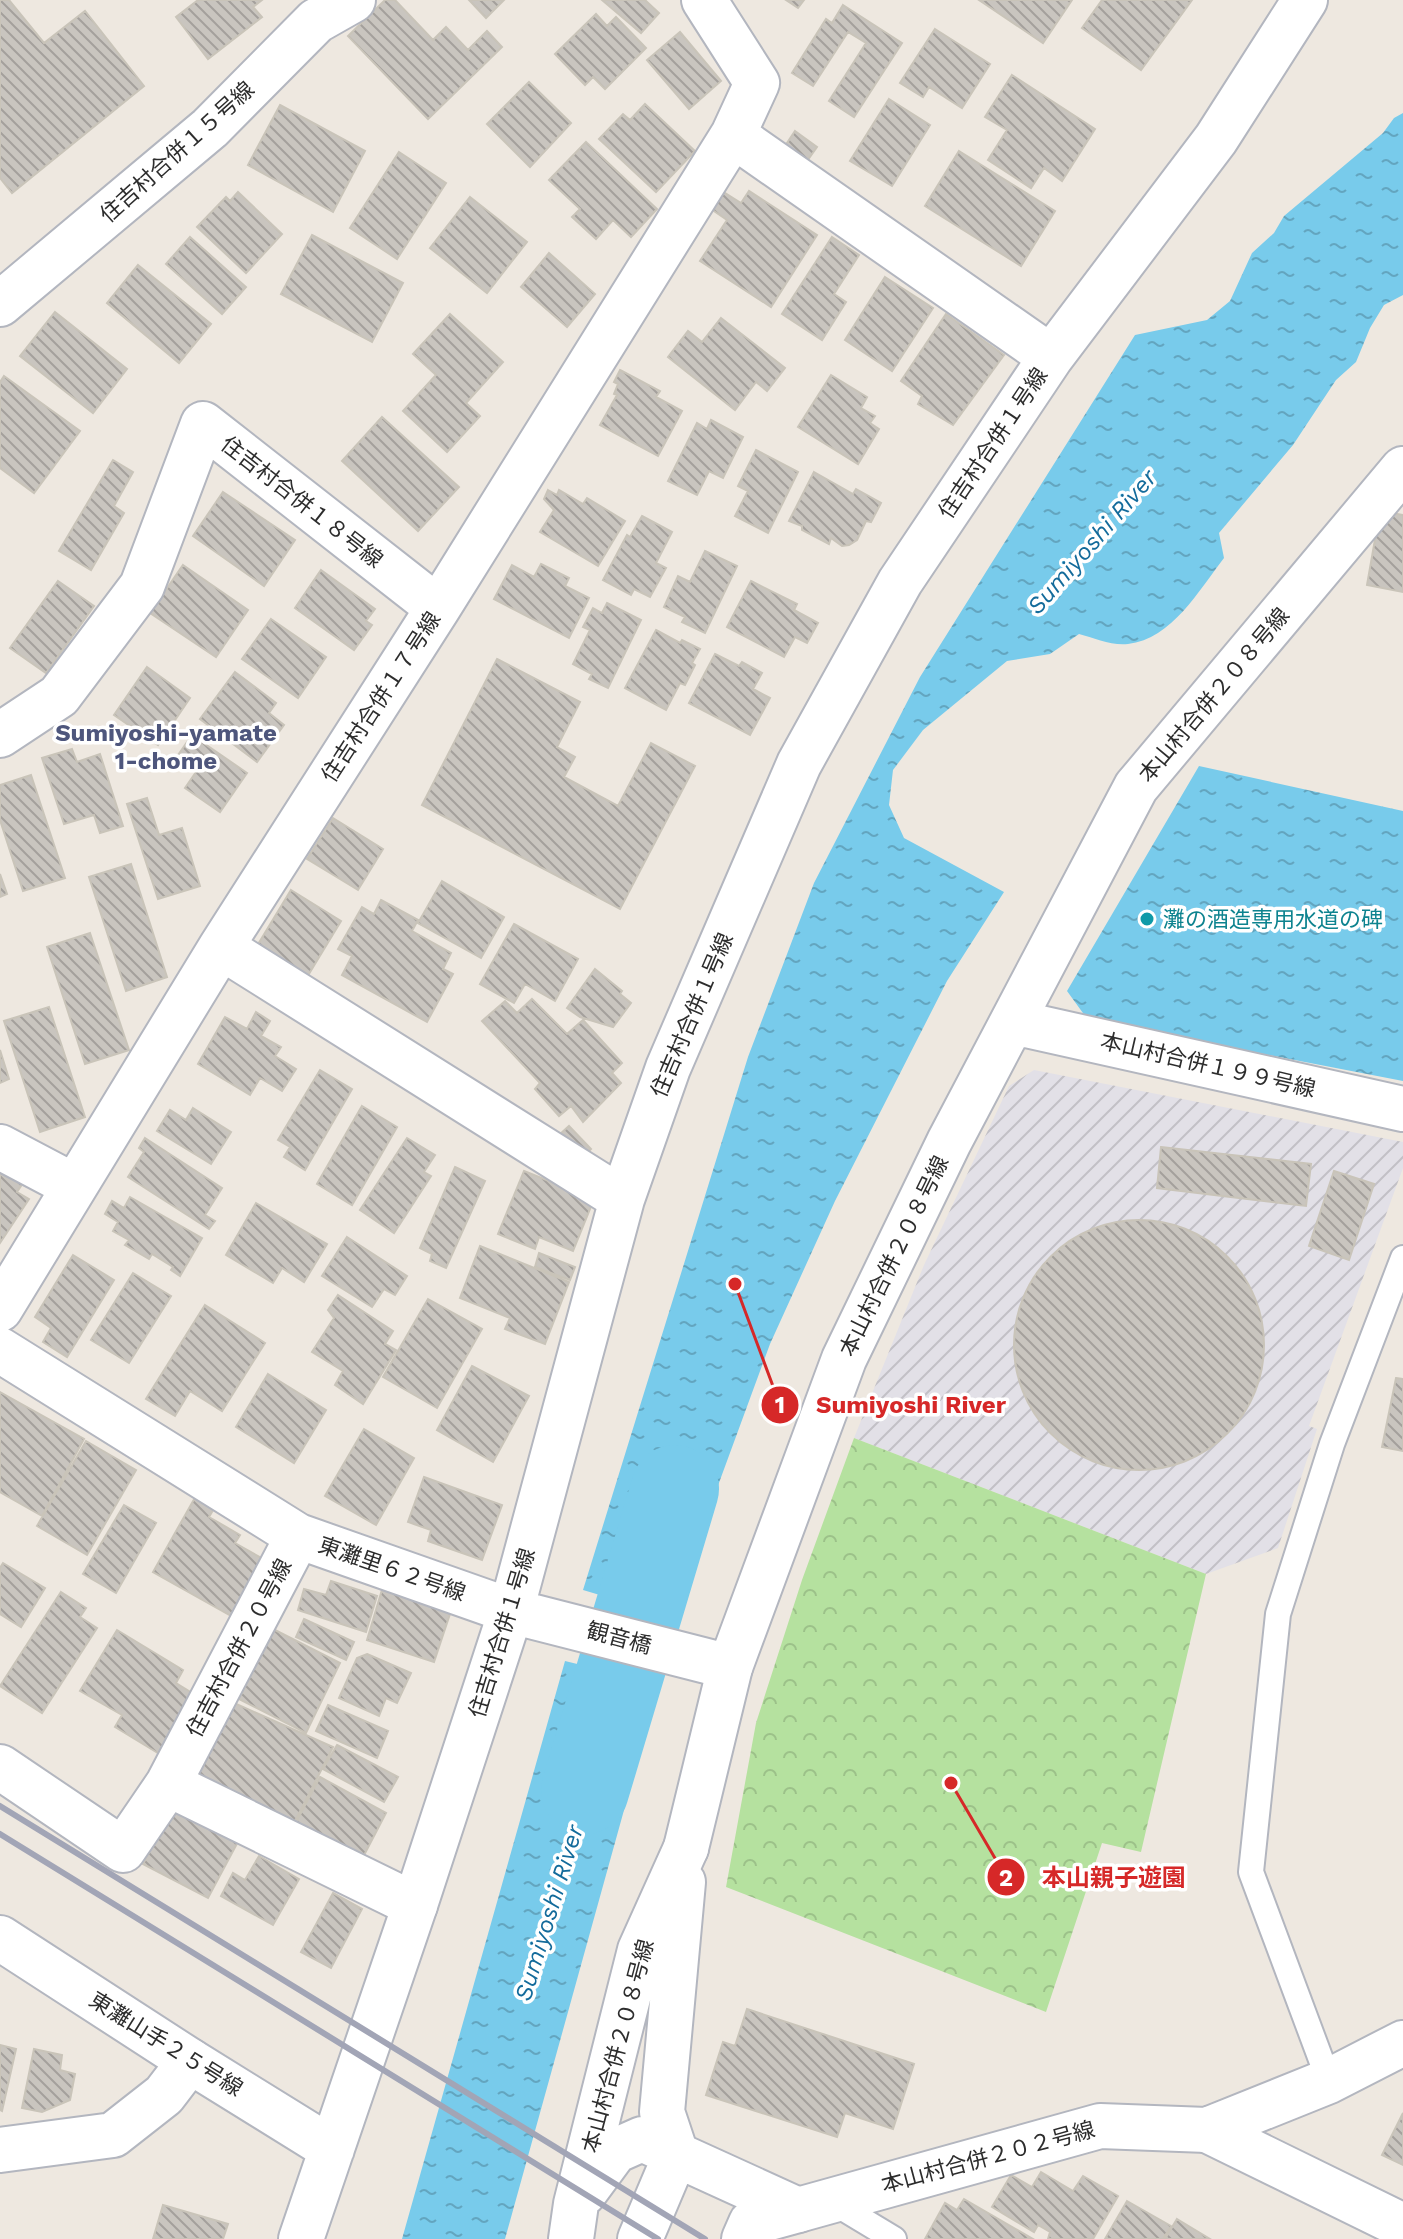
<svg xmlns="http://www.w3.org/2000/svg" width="1403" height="2239" font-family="'Work Sans','Noto Sans JP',sans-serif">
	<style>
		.industrial { fill: url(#industrial-furrows) }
		.park { fill: url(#park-crowns) }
		.water { fill: url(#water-ripples) }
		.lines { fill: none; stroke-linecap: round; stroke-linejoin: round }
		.river { stroke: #78cbeb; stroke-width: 88 }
		.building { fill: url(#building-back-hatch); stroke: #c9c4b9; stroke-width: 2 }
		.lane-casing { stroke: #b3b6bf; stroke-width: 28 }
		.street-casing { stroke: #b3b6bf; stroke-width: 48 }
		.secondary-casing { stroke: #b3b6bf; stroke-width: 48 }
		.lane { stroke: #fff; stroke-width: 24 }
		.street { stroke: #fff; stroke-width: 44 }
		.secondary { stroke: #fff; stroke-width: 44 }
		.rail { stroke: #a2a5b6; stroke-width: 6 }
		.culture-dot { fill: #0f9aa8; stroke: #fff; stroke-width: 3 }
		.labels { text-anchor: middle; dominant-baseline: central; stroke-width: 7; stroke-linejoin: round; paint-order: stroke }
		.street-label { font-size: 22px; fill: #2d2d2d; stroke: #fff }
		.culture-label { font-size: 22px; fill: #0d838f; stroke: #fff; text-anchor: start }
		.water-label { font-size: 24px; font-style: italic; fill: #136b9b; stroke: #fff }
		.neighbourhood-label { font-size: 24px; font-weight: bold; fill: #4e567c; stroke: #fff }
		.leader { fill: none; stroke: #d62828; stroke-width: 3 }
		.callout-dot { fill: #d62828; stroke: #fff; stroke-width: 3 }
		.mark-label { font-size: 24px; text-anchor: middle; font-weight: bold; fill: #fff }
		.callout-label { font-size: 24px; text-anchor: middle; font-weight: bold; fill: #d62828; stroke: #fff; stroke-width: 7; stroke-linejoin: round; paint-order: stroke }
	</style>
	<defs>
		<pattern id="industrial-furrows" width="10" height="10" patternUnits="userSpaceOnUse" patternTransform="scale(2)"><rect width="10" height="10" fill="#e2e0e7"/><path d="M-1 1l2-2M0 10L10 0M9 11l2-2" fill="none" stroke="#c2c0c6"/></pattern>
		<pattern id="park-crowns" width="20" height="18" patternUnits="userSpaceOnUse" patternTransform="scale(2)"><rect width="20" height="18" fill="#b5e19f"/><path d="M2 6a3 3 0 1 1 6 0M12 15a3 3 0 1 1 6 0" fill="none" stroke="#9cc189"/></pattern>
		<pattern id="water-ripples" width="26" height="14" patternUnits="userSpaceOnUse" patternTransform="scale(2)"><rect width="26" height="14" fill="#78cbeb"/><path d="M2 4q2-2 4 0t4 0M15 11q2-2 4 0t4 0" fill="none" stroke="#63a5bf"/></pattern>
		<pattern id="building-back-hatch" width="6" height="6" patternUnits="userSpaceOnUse" patternTransform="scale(2)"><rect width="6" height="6" fill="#c9c5bf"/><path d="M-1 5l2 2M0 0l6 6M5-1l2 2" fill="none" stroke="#a4a09c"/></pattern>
	</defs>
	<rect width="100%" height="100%" fill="#eee8e0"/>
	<path class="industrial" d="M1034,1070L1403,1142V1168L1309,1426L1317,1429L1278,1548L1206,1574L854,1438L924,1265L1009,1086Z"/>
	<path class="park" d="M854,1438L1206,1574L1141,1852L1102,1843L1046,2012L726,1887L756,1723L802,1580Z"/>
	<path class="water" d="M1403,113V295L1384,305L1370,328L1356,362L1336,380L1293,445L1219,533L1224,558C1199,590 1172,639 1128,644C1112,646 1094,638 1079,634L1050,654L1007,661L923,730L893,770L889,805L904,838L1004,892L947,981L835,1201L770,1344L698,1540L677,1618L583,1590L748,1057L814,883L920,677L1135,335L1207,320L1230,301L1252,253L1274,233L1284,216L1383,133L1394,118Z
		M1199,766L1403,811V1081L1088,1020L1067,991Z
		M565,1661L659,1684L505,2239H402Z"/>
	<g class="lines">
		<path class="river" d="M585,1790L675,1489"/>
	</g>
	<path class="building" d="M0,0H9L44,43L85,11L144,86L12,193L0,178Z
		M198,0H262L253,7L262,17L208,59L176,17Z
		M385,0H395L433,40L446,27L468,50L487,31L502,47L428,119L348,36Z
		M469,0H504L486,18Z
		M602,0H645L659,13L641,33Z
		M786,0H804L798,8Z
		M979,0H1072L1043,43Z
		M1102,0H1192L1141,70L1082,28Z
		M843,5L902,43L854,117L829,101L866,43L848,32L813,86L792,73L826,19L832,23Z
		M596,14L607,26L616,17L646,48L605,89L593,77L585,85L555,54Z
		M935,29L990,64L962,108L929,87L923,97L900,83Z
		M680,32L721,81L689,109L647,60Z
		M1012,75L1095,129L1062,181L1044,168L1031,188L988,160L1007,130L985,117Z
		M529,82L571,123L530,167L487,124Z
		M889,99L930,125L892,186L850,161Z
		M645,104L695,151L656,192L599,139L623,114L630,120Z
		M280,105L365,151L333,212L248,165Z
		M795,131L817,147L807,161L785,146Z
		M586,142L657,209L631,237L613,220L596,239L572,217L580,209L549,180Z
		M959,151L1055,211L1021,266L925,206Z
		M399,152L446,183L397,259L350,228Z
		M722,191L741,203L749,191L817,235L771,307L700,261L727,220L711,209Z
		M238,192L282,234L246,273L197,227L226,197L230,201Z
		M470,197L527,242L487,293L430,248Z
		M312,235L403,283L372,342L281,294Z
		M190,237L246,287L222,314L166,264Z
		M832,237L859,255L834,294L846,302L822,340L782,314Z
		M549,253L595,294L567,327L521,287Z
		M138,265L211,324L179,363L107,303Z
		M885,277L933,308L892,371L845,340Z
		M55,312L127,369L93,413L20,356Z
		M450,314L503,362L466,403L480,416L447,452L403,411L436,375L413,354Z
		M946,314L1004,355L953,425L918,404L922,396L901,381Z
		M721,318L785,368L767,391L756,382L735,410L668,357L688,331L702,342Z
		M620,370L660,391L656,397L682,411L658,456L600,425L617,395L614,394L618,384L614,382Z
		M831,375L867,397L861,408L875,416L870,423L879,429L858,464L798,427Z
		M4,376L80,431L34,493L0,468V382Z
		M382,417L459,487L418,531L342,461Z
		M711,420L743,437L723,478L709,471L697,495L668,481L697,423L707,429Z
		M756,450L798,472L768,533L735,516L748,491L738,486Z
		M113,460L133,472L114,506L124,513L91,570L59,551Z
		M814,472L853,494L856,489L881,503L871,522L866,521L857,540L849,545L842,546L831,538L829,544L802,530V526L789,521Z
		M548,490L557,495L559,490L583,504L587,498L625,521L598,566L540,532L554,510L544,499Z
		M223,492L295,540L264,586L193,536Z
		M1380,511L1403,515V592L1367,585Z
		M642,516L672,532L656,563L666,568L650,597L634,589L631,595L603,580L627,535L630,537Z
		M705,551L737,566L705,633L682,622L685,617L664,607L678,576L690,582Z
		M541,564L569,578L565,586L589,598L569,638L494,599L512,565L534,577Z
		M183,565L248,610L216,657L150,613Z
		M321,570L375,609L366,621L372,625L354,650L295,608Z
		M58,581L94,606L46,673L10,648Z
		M751,581L797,604L794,610L818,623L807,643L795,637L784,657L727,627Z
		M607,603L641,620L608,688L589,679L592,674L573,664L590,630L583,627L593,608L602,613Z
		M271,619L326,657L298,698L242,659Z
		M656,630L680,643L682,640L700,649L692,663L695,665L685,685L680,683L666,710L625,688Z
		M715,654L739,666L742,662L762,673L753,689L770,698L750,735L689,703Z
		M497,659L580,702L557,747L575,757L564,777L618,806L651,743L695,766L620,909L422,805Z
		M147,667L190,698L158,745L114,715Z
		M235,672L276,703L269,713L284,725L257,762L200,719Z
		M192,735L247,773L220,812L185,788L196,772L176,758Z
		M72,749L77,762L100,754L123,826L100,833L94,815L64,824L42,758Z
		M31,775L65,878L23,891L0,820V785Z
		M147,798L159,835L182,828L200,886L158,899L127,804Z
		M333,818L383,849L358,890L307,859Z
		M131,864L167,977L126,991L89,877Z
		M0,874L7,894L0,897Z
		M442,881L504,917L481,958L418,923Z
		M291,890L341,921L307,977L257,946Z
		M381,900L418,920L412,931L451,953L443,969L453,974L427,1022L342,975L352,956L338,949L362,907L374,914Z
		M514,924L578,959L555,1001L525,984L514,1003L480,984Z
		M90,933L129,1050L85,1064L47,947Z
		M595,969L622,991L620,994L631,1003L613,1027L580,1017L567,1008Z
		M532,999L567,1034L583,1020L622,1063L612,1073L621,1083L583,1122L571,1106L559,1116L535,1089L540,1083L482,1021L505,1001L517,1013Z
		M49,1007L85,1117L40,1132L4,1021Z
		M256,1012L270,1021L261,1036L281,1047L275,1056L296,1069L282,1091L260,1078L250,1095L198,1064L225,1017L247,1029Z
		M0,1050L9,1079L0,1083Z
		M320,1070L352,1089L305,1170L284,1157L290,1147L278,1140Z
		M362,1106L397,1127L352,1205L317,1184Z
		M193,1108L231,1132L211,1164L157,1131L170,1110L186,1120Z
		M569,1126L591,1149L582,1158L559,1135Z
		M145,1138L222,1188L205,1215L215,1221L209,1229L128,1177L144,1152L139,1148Z
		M407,1138L435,1155L424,1172L431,1176L394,1233L360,1210Z
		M1161,1147L1311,1164L1306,1206L1157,1188Z
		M455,1167L485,1181L446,1268L430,1261L432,1254L420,1248Z
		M0,1169L23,1183L17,1192L29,1199L0,1243Z
		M524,1171L594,1199L573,1251L539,1237L535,1249L498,1234Z
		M1334,1171L1374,1184L1349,1260L1309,1246Z
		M130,1197L202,1238L180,1276L171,1270L173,1267L152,1254L149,1259L125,1245L129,1240L113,1231L118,1222L105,1214L112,1201L124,1208Z
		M256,1203L327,1244L304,1282L282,1268L273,1283L226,1255Z
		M1014 1345a125 125 0 1 1 250 0a125 125 0 1 1-250 0Z
		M347,1237L407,1276L395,1295L384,1289L372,1307L322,1276Z
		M480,1246L569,1282L545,1344L505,1329L510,1318L460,1298Z
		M539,1253L575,1267L570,1280L535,1267Z
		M73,1255L114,1280L67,1357L43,1342L51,1328L35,1317Z
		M133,1273L171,1296L129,1363L91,1340Z
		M338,1295L393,1331L385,1344L396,1350L363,1404L335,1385L343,1371L312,1352L334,1318L328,1310Z
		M428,1299L482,1329L437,1408L383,1377Z
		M205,1305L265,1343L222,1411L190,1391L175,1416L146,1399Z
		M472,1366L529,1396L493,1462L437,1430Z
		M268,1374L326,1410L294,1463L236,1427Z
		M1396,1378L1403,1379V1451L1382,1447Z
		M0,1392L84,1439L42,1516L0,1492Z
		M364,1429L414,1458L376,1525L325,1496Z
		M86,1441L136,1470L87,1555L37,1526Z
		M424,1477L502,1505L482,1560L428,1541L431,1530L408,1522Z
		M197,1494L216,1505L209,1517L240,1535L235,1543L272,1564L240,1621L153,1572Z
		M124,1505L156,1523L116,1593L83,1574Z
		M3,1563L45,1588L21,1627L0,1614V1568Z
		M331,1581L377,1596L366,1632L298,1610L304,1589L326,1595Z
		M384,1583L453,1605L434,1662L367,1640Z
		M61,1592L86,1608L80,1617L97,1628L42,1713L0,1686Z
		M304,1619L354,1642L346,1660L296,1637Z
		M273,1629L340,1663L306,1733L239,1699Z
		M117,1630L183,1670L176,1683L197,1696L161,1755L115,1727L122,1715L80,1691Z
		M367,1654L411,1673L397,1703L386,1698L379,1716L339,1698L357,1658Z
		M234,1703L333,1747L292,1827L194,1773Z
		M328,1705L388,1731L377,1758L316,1731Z
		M337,1745L398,1777L384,1802L323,1769Z
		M320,1777L386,1813L360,1863L293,1828Z
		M175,1804L240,1838L208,1898L143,1864Z
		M259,1856L299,1879L273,1925L221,1896L233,1873L245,1880Z
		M333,1893L362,1909L331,1968L301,1952Z
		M747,2009L914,2064L893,2129L845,2113L837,2137L706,2095L723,2042L735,2046Z
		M0,2045L16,2049L2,2111L0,2110Z
		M34,2049L62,2055L60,2070L75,2074L70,2100L42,2112L22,2108Z
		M1403,2113V2165L1382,2155Z
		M1041,2172L1073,2191L1083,2176L1118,2196L1093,2239H1048L1050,2232L1038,2225L1034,2232L992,2207L1011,2175L1032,2187Z
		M964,2199L1033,2239H925L945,2203L957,2210Z
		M1127,2201L1171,2226L1163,2239H1105Z
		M163,2205L228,2224L223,2239H153Z
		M1177,2219L1210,2239H1165Z"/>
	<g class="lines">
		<g class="lane-casing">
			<path id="lane" d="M1329,2081L1251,1872L1278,1614L1332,1444L1403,1258
				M831,2201L894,2239"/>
		</g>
		<g class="street-casing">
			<path id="street" d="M733,135L1051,357
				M0,304L210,128L316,21L353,0
				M0,735L59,696L142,586L203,424L438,608
				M221,947L622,1199
				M1013,1022L1403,1109
				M0,1147L74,1186
				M0,1309L221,947L438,608L733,135L757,83L704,0
				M0,1350L298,1536L168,1784L123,1850L0,1767
				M298,1536L511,1611L730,1667L844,1359L949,1142L1136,787L1403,469
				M511,1611L622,1199L668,1068L799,764L900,582L1051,357L1216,139L1305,0
				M168,1784L415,1905
				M1207,2130L1403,2226
				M0,2150L113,2135L164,2095L190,2061
				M584,2193L615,2151L642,2139L798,2210
				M571,2239L576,2204L640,1950L686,1848
				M640,2239L676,2154L662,2112L683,1882
				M744,2239L751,2223L798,2210"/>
		</g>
		<g class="secondary-casing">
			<path id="secondary" d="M686,1848L730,1667
				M0,1938L190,2061L332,2149
				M798,2210L1100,2126L1207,2130L1329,2081L1403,2043
				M301,2239L415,1905L511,1611"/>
		</g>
		<use href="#lane" class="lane"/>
		<use href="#street" class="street"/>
		<use href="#secondary" class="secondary"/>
		<path class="rail" d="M0,1806L705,2239
			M0,1834L658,2239"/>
	</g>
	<circle class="culture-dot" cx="1147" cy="919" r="8"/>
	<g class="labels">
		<g class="street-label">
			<text transform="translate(177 152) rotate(-42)">住吉村合併１５号線</text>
			<text transform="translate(993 443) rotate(-56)">住吉村合併１号線</text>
			<text transform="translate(302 502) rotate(38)">住吉村合併１８号線</text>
			<text transform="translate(1214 695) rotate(-50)">本山村合併２０８号線</text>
			<text transform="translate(381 697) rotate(-57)">住吉村合併１７号線</text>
			<text transform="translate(692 1015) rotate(-67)">住吉村合併１号線</text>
			<text transform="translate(1208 1065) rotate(13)">本山村合併１９９号線</text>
			<text transform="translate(894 1256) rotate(-64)">本山村合併２０８号線</text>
			<text transform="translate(392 1569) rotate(19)">東灘里６２号線</text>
			<text transform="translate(502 1633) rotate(-73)">住吉村合併１号線</text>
			<text transform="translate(619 1638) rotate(15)">観音橋</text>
			<text transform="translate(239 1648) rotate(-62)">住吉村合併２０号線</text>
			<text transform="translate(166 2044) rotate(32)">東灘山手２５号線</text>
			<text transform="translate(618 2046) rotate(-75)">本山村合併２０８号線</text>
			<text transform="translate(988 2157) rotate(-15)">本山村合併２０２号線</text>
		</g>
		<g class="culture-label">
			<text x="1163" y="919">灘の酒造専用水道の碑</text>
		</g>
		<g class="water-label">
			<text transform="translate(1092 542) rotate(-49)">Sumiyoshi River</text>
			<text transform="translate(549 1913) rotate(-73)">Sumiyoshi River</text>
		</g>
		<g class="neighbourhood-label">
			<text x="166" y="733">Sumiyoshi-yamate<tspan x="166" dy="28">1-chome</tspan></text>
		</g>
	</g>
	<path class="leader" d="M735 1284L780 1405M951 1783L1006 1877"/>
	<g class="callout-dot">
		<circle cx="735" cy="1284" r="8"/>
		<circle cx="951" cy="1783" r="8"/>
		<circle cx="780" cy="1405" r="20"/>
		<circle cx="1006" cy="1877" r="20"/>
	</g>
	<g class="mark-label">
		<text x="780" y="1413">1</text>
		<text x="1006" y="1886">2</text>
	</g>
	<g class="callout-label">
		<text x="911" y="1413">Sumiyoshi River</text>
		<text x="1114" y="1886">本山親子遊園</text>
	</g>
</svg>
